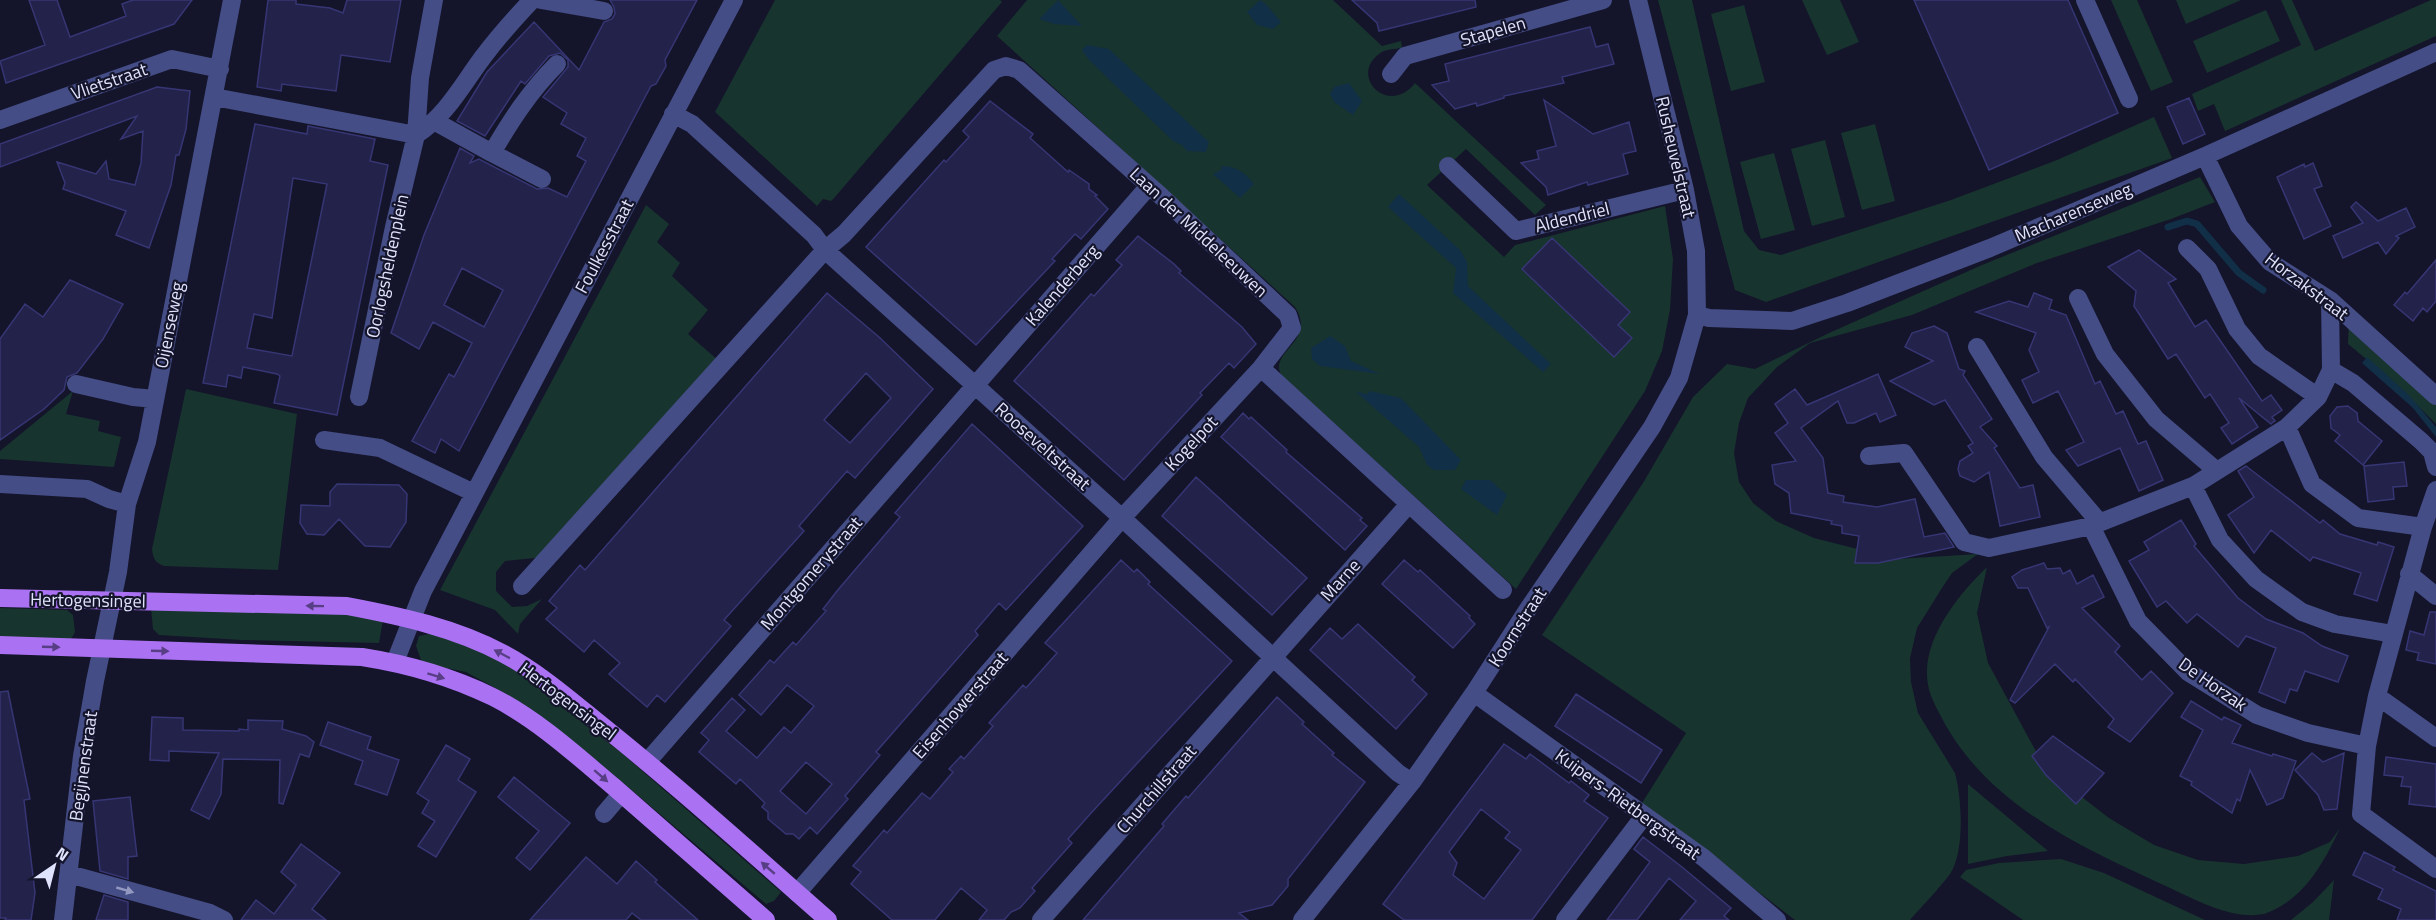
<svg xmlns="http://www.w3.org/2000/svg" width="2436" height="920" font-family="'Titillium Web',sans-serif">
	<style>
		.green { fill: #18342e }
		.water { fill: #112f47 }
		.lines { fill: none; stroke-linecap: round; stroke-linejoin: round }
		.stream { stroke: #112f47; stroke-width: 7 }
		.building { fill: #22224a; stroke: #373674; stroke-width: 1.5; fill-rule: evenodd }
		.minor { stroke: #444d85; stroke-width: 18 }
		.major { stroke: #aa72f2; stroke-width: 18 }
		.oneway { fill: #583e85 }
		.oneway2 { fill: #9298c0 }
		.labels { text-anchor: middle; dominant-baseline: central; stroke-width: 4.5; stroke-linejoin: round; paint-order: stroke }
		.street-label { font-size: 18px; fill: #e0e3fc; stroke: #14142b }
	</style>
	<rect width="100%" height="100%" fill="#14142b"/>
	<path class="green" d="M775,0H1000L1002,2L835,197L831,201L823,199L817,206L715,112Z
		M1027,0H1333L1382,46L1401,41L1402,48C1395,49 1385,49 1379,54C1349,76 1388,117 1415,83L1546,205L1535,215L1466,149L1427,185L1504,257L1515,245L1665,206L1673,259L1670,310L1662,351L1645,391L1516,589L1281,375C1269,350 1317,342 1295,307L997,36Z
		M1658,0H1692L1744,231L1759,250L1781,255L1951,200L2057,160L2154,117L2172,158L1766,302L1735,290Z
		M1802,0H1840L1859,42L1827,55Z
		M2111,0H2137L2173,82L2151,91Z
		M2176,0H2241L2186,24Z
		M2281,0H2292L2315,51L2431,0H2436V36L2225,131L2214,104L2198,111L2192,94L2301,45Z
		M1744,5L1765,82L1731,91L1711,14Z
		M2266,10L2280,41L2207,73L2193,41Z
		M1875,124L1895,201L1862,210L1841,133Z
		M1825,140L1845,217L1812,226L1791,149Z
		M1774,153L1795,230L1761,239L1740,162Z
		M2200,177L2215,202L2171,219L2037,263L1912,315L1810,343L1777,367L1748,398L1739,423L1734,453L1739,482L1753,503L1776,521L1814,538L1897,559L1978,554L1952,573L1942,588L1917,628L1910,658L1911,682L1918,713L1955,773C1962,798 1965,852 1950,874C1938,890 1923,905 1910,920H1795L1642,803L1686,733L1542,635L1643,483L1693,397L1727,364L1755,369L1829,333L1982,265Z
		M646,205L669,224L657,242L680,263L672,276L708,310L688,334L719,361L544,557L505,561L496,572V591L512,607L527,606L542,599L520,624L518,634L495,610L440,590Z
		M2349,321L2436,393V424L2394,382L2348,344Z
		M186,389L297,414L278,570L164,566C155,563 153,558 152,549Z
		M73,391L66,414L100,421L98,431L121,437L114,467L0,459V451Z
		M1987,567L1977,613L1988,663L2038,755L2078,794L2109,818L2154,845L2198,860L2244,864L2298,856L2330,842L2340,828C2324,863 2303,901 2264,914C2232,920 2198,901 2170,888C2087,850 1994,809 1946,726C1940,714 1930,698 1928,685C1920,641 1958,595 1987,567Z
		M0,608L67,610L73,615L75,632L70,641L0,638Z
		M151,608L372,615L383,620L379,643L242,640L159,635L153,629Z
		M429,634L440,635L504,661L624,755L781,892L774,901L766,904L589,754L535,714L499,690L466,672L422,663L416,646L419,636Z
		M1968,784L2048,851L2007,856L1968,864Z
		M2061,859L2104,873L2205,920H2023L1960,877L1966,870L1999,863Z
		M2334,880L2329,920H2291L2313,902Z"/>
	<path class="water" d="M1058,0L1082,26L1054,24L1039,19Z
		M1260,0L1266,4L1281,22L1273,29L1257,25L1247,12Z
		M1087,45L1109,49L1209,142L1206,152L1187,151L1182,145L1173,141L1089,60L1082,50Z
		M1349,83L1362,101L1353,115L1334,102L1330,94L1334,87Z
		M1222,166C1238,167 1244,172 1254,184L1240,198L1213,174L1221,170Z
		M1399,194L1460,250L1467,262L1468,286L1551,364L1543,372L1453,293L1456,268L1388,207Z
		M1330,336L1345,346L1351,361L1380,374L1320,366L1312,359L1311,348Z
		M2367,357L2409,395L2436,427V437L2413,408L2362,363Z
		M1370,391L1401,398L1461,460L1455,470H1434L1427,465L1419,447L1356,392L1367,394Z
		M1466,480H1490L1507,495L1497,515L1461,489Z"/>
	<g class="lines">
		<path class="stream" d="M2168,227L2187,221L2197,224L2239,273L2263,290"/>
	</g>
	<path class="building" d="M29,0H57L70,37L126,16L122,4L133,0H192L174,24L6,83L0,61L45,45Z
		M268,0H296V4L330,8L343,13L347,0H401L390,62L341,55L336,91L282,84L281,91L257,87Z
		M610,0H697L665,60L666,66L656,84L651,86L644,99L459,451L441,439L435,453L412,441L449,374L454,377L472,343L433,322L419,349L391,333L424,235L460,148L474,156L470,163L479,159L537,189L548,188L567,197L586,161L577,156L586,138L561,124L567,113L543,97L568,67V60L560,53L549,56L525,84L521,81L485,136L457,121L487,72L534,22L579,70L604,22L612,19L615,14L614,7ZM462,268L503,290L484,327L444,305Z
		M1352,0H1475L1476,7L1379,31L1377,23Z
		M1914,0H2068L2118,113L1989,170Z
		M1590,27L1596,47L1608,44L1614,64L1562,77L1564,83L1504,96V98L1477,106L1476,103L1455,109L1432,85L1449,81L1445,64Z
		M157,87L190,91L186,129L179,155H176L171,185L149,248L116,235L126,211L63,189L65,183L57,162L96,174L106,161L109,179L135,185L141,163L143,131L121,139L137,116L0,167V144Z
		M2189,98L2205,134L2183,144L2167,107Z
		M1544,100L1593,134L1629,122L1636,151L1623,154L1628,174L1588,185L1587,182L1548,195L1546,187L1521,163L1539,159L1537,151L1556,146Z
		M990,101L1033,134L1030,138L1068,172L1069,170L1089,184V189L1097,195L1095,196L1108,209L1081,239L1075,234L1052,259L1055,261L976,345L866,247L944,160L946,162L969,137L963,131Z
		M255,124L307,134L308,126L375,139L370,161L388,165L337,415L274,403L280,376L277,374L243,367L241,378L228,375L226,387L203,383ZM293,178L327,184L292,356L247,348L254,314L272,318Z
		M2313,163L2322,186L2314,189L2331,226L2304,239L2277,177L2304,164L2305,167Z
		M2356,202L2378,221L2406,208L2415,227L2396,236L2399,238L2386,254L2378,242L2343,258L2333,236L2363,223L2351,207Z
		M1138,236L1174,264L1181,271L1179,273L1242,327L1256,344L1234,368L1229,363L1200,393L1202,395L1124,480L1014,381L1091,294L1094,296L1122,265L1116,260Z
		M1552,238L1630,312L1618,325L1632,338L1614,357L1522,269Z
		M2139,250L2176,279L2168,283L2195,327L2206,320L2262,401L2271,395L2282,410L2272,417L2275,421L2273,422L2271,424L2239,398L2258,427L2232,444L2221,428L2229,423L2210,394L2205,398L2176,354L2168,359L2134,306L2136,291L2108,267Z
		M2436,260V301L2427,312L2423,308L2413,321L2394,305L2405,292L2407,294Z
		M70,280L123,304L103,339L77,373L67,377L64,390L44,409L0,440V339L25,304L43,317Z
		M827,293L879,337L933,389L855,478L847,471L799,526L804,531L724,620L731,626L665,702L657,695L647,707L609,674L620,663L594,640L584,652L546,619L557,608L549,601L580,565L585,570ZM866,373L891,398L850,443L824,420Z
		M2034,293L2052,300L2049,309L2066,315L2095,384L2100,381L2116,414L2123,411L2138,444L2146,441L2163,480L2139,491L2120,448L2078,466L2066,450L2084,442L2058,391L2033,403L2022,380L2039,372L2029,350L2036,333L1976,312L2009,301L2028,307Z
		M1934,326L1947,333L1959,369L1965,371L1963,375L1992,419L1980,427L1997,446L1994,448L2020,488L2033,485L2040,517L2000,526L1989,472L1974,482L1960,476L1958,469L1960,461L1973,453L1968,446L1973,443L1945,400L1934,405L1890,381L1933,361L1905,347L1912,333Z
		M1878,374L1896,415L1880,422L1876,413L1854,423H1847L1838,401L1801,428L1823,458L1828,493L1844,496L1843,502L1877,507L1915,499L1924,537L1945,533L1954,547L1878,563H1855L1859,536L1842,533V526L1831,524L1832,521L1791,513L1789,493L1775,484L1772,465L1796,461L1775,433L1788,423L1775,404L1795,389L1807,405Z
		M2348,406L2357,413L2358,421L2382,441L2363,465L2335,441L2340,435L2331,428L2330,416L2337,407Z
		M1243,413L1249,419L1251,417L1287,450L1286,452L1362,518L1360,520L1367,526L1345,550L1221,437Z
		M972,424L1083,526L1006,610L999,603L975,631L978,635L876,752L880,755L845,796L848,799L817,834L810,827L799,839L793,834H786L768,819V812L762,807L765,803L740,779L736,784L699,752L709,740L701,733L732,698L745,710L726,731L757,758L784,727L791,733L814,706L787,685L761,715L739,695L770,660L774,663L793,642L796,645L826,611L823,609L837,591L900,517L895,513ZM806,762L832,784L806,814L780,791Z
		M2404,462L2407,486L2393,487L2394,499L2368,502L2364,466Z
		M2246,466L2320,523L2323,520L2340,534L2377,545L2378,542L2394,547L2377,601L2354,594L2361,573L2313,557L2310,561L2271,530L2254,553L2228,515L2254,497L2238,471Z
		M1196,477L1307,578L1272,615L1162,516Z
		M337,484L399,485L407,494L406,522L390,547L365,546L339,519L324,535L307,534L300,523L301,505L330,506V492Z
		M2181,520L2196,544L2194,546L2238,598L2266,619L2303,633L2322,646L2348,656L2338,682L2305,671L2297,691L2290,689L2285,703L2259,692L2276,648L2246,636L2238,647L2197,614L2187,623L2166,601L2157,607L2129,561L2149,550L2144,542Z
		M1121,560L1134,572L1137,569L1150,582L1148,584L1232,661L1092,812L1068,839L1072,843L1032,888L1035,891L1020,908L1011,912L1004,920H979L987,910L961,888L935,920H892L851,884L861,872L853,866L884,830L887,833L922,793L930,799L953,772L949,769L961,756L964,759L993,726L989,723L1023,685L1026,688L1057,653L1045,643Z
		M1404,560L1418,572L1420,570L1470,616L1469,618L1475,624L1453,648L1382,584Z
		M2044,563L2047,569L2060,568L2063,574L2070,570L2077,584L2093,575L2104,597L2082,608L2120,646L2115,652L2142,680L2151,671L2173,693L2130,742L2108,727L2114,719L2075,679L2073,682L2055,664L2015,703L2010,700L2049,627L2047,628L2028,588H2018L2012,577L2022,570Z
		M2430,612H2436V664L2417,660L2419,653L2406,650L2410,631L2424,635Z
		M1358,624L1415,677L1412,680L1427,694L1396,729L1310,650L1330,628L1342,639Z
		M8,691L30,799L24,800L35,893L31,920H5L6,918H0V692Z
		M1576,694L1662,750L1641,783L1555,726Z
		M1277,697L1304,722L1302,724L1334,753L1332,755L1365,782L1288,879V886L1272,905L1239,913L1248,920H1083L1164,826L1162,824L1186,796L1188,798Z
		M2191,701L2222,720L2224,717L2241,725L2232,743L2272,756L2273,754L2296,761L2283,798L2267,805L2250,770L2240,801L2237,799L2232,813L2191,785L2192,782L2180,776L2203,730L2181,717Z
		M152,717L183,718V730L239,731V729L248,730V720L283,721L282,729L306,736L314,742L309,757L300,754L283,804L279,803L280,760L223,759L221,794L209,819L191,810L219,753L169,751V761L150,760Z
		M328,722L371,737L367,749L399,760L387,795L355,784L363,761L320,745Z
		M2053,736L2104,773L2076,804L2046,775L2032,756Z
		M1504,744L1526,759L1530,754L1569,783L1571,781L1589,795L1584,801L1608,818L1532,920H1404L1383,904ZM1481,809L1510,832L1505,838L1521,850L1484,899L1453,875L1457,863L1449,852Z
		M446,745L470,759L458,780L476,792L436,857L418,846L435,821L422,813L429,801L417,793Z
		M2312,753L2323,762L2344,753L2337,809L2324,810L2318,795L2295,770Z
		M2386,757L2436,764V807L2409,804L2411,787L2401,786L2403,777L2384,775Z
		M514,777L570,823L530,870L516,858L539,831L498,797Z
		M130,797L137,856L128,857V879L100,871L93,801Z
		M1643,837L1682,867L1731,908L1724,916L1729,920H1680L1696,901L1669,878L1637,920H1607L1650,862L1634,849Z
		M301,844L340,873L312,909L326,920H241L256,900L274,914L296,885L281,872Z
		M2364,852L2395,867L2393,870L2436,891V920H2397L2401,909L2378,899L2383,889L2353,875Z
		M586,857L617,884L636,861L657,880L655,882L698,920H641L632,913L626,920H530Z
		M104,895L128,902V920H96Z"/>
	<g class="lines">
		<path class="minor" d="M541,0L604,11
			M2085,0L2129,99
			M1391,74L1405,56L1603,0
			M214,97L416,135C446,116 462,85 483,57C498,37 515,18 532,0
			M673,114L692,124L814,235L825,250L1122,518L1398,773L1412,782
			M0,120L172,59L220,69
			M434,121L492,153C511,120 530,91 557,64
			M492,153L542,179
			M2205,156L2239,226L2270,262L2330,300L2436,396
			M1448,166L1516,231L1685,190
			M2187,248L2208,269L2237,329L2259,356L2318,397
			M2078,298L2105,354L2156,419L2217,471
			M2330,300L2331,370
			M1697,315L1709,318L1792,321L1847,303L1990,248L2205,156L2436,52
			M1977,347L2044,457L2100,523
			M76,384L133,397L155,399
			M359,397L394,227L416,135L420,78L434,0
			M2287,427L2312,484L2358,518L2423,527L2436,490
			M324,440L380,448L474,493
			M1869,456L1904,453L1964,542L1989,548L2091,526L2193,486L2287,427L2318,397L2331,370L2353,383L2421,441L2432,452L2436,467
			M0,484L87,489L109,499L127,504
			M2193,486L2220,540L2256,579L2302,612L2335,624L2393,634
			M2091,526L2138,621L2188,672L2257,715L2308,733L2367,746
			M2423,527L2377,696L2367,746L2361,814L2436,869
			M2409,574L2436,596
			M522,586L825,250L844,234L994,70L1006,66L1019,70L1162,197L1288,315L1292,328L1261,368L1503,590
			M395,662L423,591L734,0
			M1474,693L1704,858L1777,920
			M2377,696L2436,738
			M647,762L1149,186
			M604,814L621,794
			M69,874L210,913L224,920
			M797,893L1122,518L1261,368
			M63,920L82,756L95,681L118,572L127,504L147,442L232,0
			M1041,920L1409,504
			M1302,920L1412,782L1474,693L1526,612L1652,427L1679,378L1697,315L1696,251L1685,190L1638,0
			M1565,920L1644,816"/>
		<path class="major" d="M0,598L347,606C400,616 456,628 504,654C543,675 576,705 610,732C685,792 756,857 828,920
			M0,645L362,657C407,664 452,677 493,697C538,720 576,755 614,787C665,831 715,876 766,920"/>
	</g>
	<defs><path id="oneway-solid" d="M-6-.8H1V-3.2L6.5 0L1 3.2V.8H-6Z" transform="scale(1.5)"/></defs>
	<g class="oneway">
		<use href="#oneway-solid" transform="translate(315 606) rotate(-179)"/>
		<use href="#oneway-solid" transform="translate(51 647) rotate(2)"/>
		<use href="#oneway-solid" transform="translate(160 651) rotate(2)"/>
		<use href="#oneway-solid" transform="translate(502 654) rotate(-152)"/>
		<use href="#oneway-solid" transform="translate(436 676) rotate(17)"/>
		<use href="#oneway-solid" transform="translate(601 776) rotate(41)"/>
		<use href="#oneway-solid" transform="translate(768 868) rotate(-139)"/>
	</g>
	<use class="oneway2" href="#oneway-solid" transform="translate(125 890) rotate(16)"/>
	<g class="labels">
		<g class="street-label">
			<text transform="translate(1493 31) rotate(-16)">Stapelen</text>
			<text transform="translate(109 81) rotate(-19)">Vlietstraat</text>
			<text transform="translate(1676 157) rotate(77)">Rusheuvelstraat</text>
			<text transform="translate(2073 212) rotate(-23)">Macharenseweg</text>
			<text transform="translate(1572 217) rotate(-14)">Aldendriel</text>
			<text transform="translate(1199 232) rotate(43)">Laan der Middeleeuwen</text>
			<text transform="translate(604 246) rotate(-62)">Foulkesstraat</text>
			<text transform="translate(387 266) rotate(-78)">Oorlogsheldenplein</text>
			<text transform="translate(1062 285) rotate(-49)">Kalenderberg</text>
			<text transform="translate(2307 286) rotate(37)">Horzakstraat</text>
			<text transform="translate(169 325) rotate(-79)">Oijenseweg</text>
			<text transform="translate(1191 443) rotate(-47)">Kogelpot</text>
			<text transform="translate(1043 446) rotate(42)">Rooseveltstraat</text>
			<text transform="translate(811 573) rotate(-49)">Montgomerystraat</text>
			<text transform="translate(1340 580) rotate(-48)">Marne</text>
			<text transform="translate(88 600) rotate(1)">Hertogensingel</text>
			<text transform="translate(1517 627) rotate(-57)">Koornstraat</text>
			<text transform="translate(2213 684) rotate(35)">De Horzak</text>
			<text transform="translate(568 701) rotate(37)">Hertogensingel</text>
			<text transform="translate(960 705) rotate(-49)">Eisenhowerstraat</text>
			<text transform="translate(83 766) rotate(-82)">Begijnenstraat</text>
			<text transform="translate(1156 789) rotate(-49)">Churchillstraat</text>
			<text transform="translate(1628 804) rotate(36)">Kuipers-Rietbergstraat</text>
		</g>
	</g>
	<g transform="translate(54 866) rotate(35)" stroke="#14142b" stroke-width="4.5" paint-order="stroke">
	<path d="M0-4.5L10 22L0 15L-10 22Z" fill="#e0e3fc"/>
	<text y="-9" font-size="16" font-weight="bold" text-anchor="middle" fill="#e0e3fc">N</text>
	</g>
</svg>
